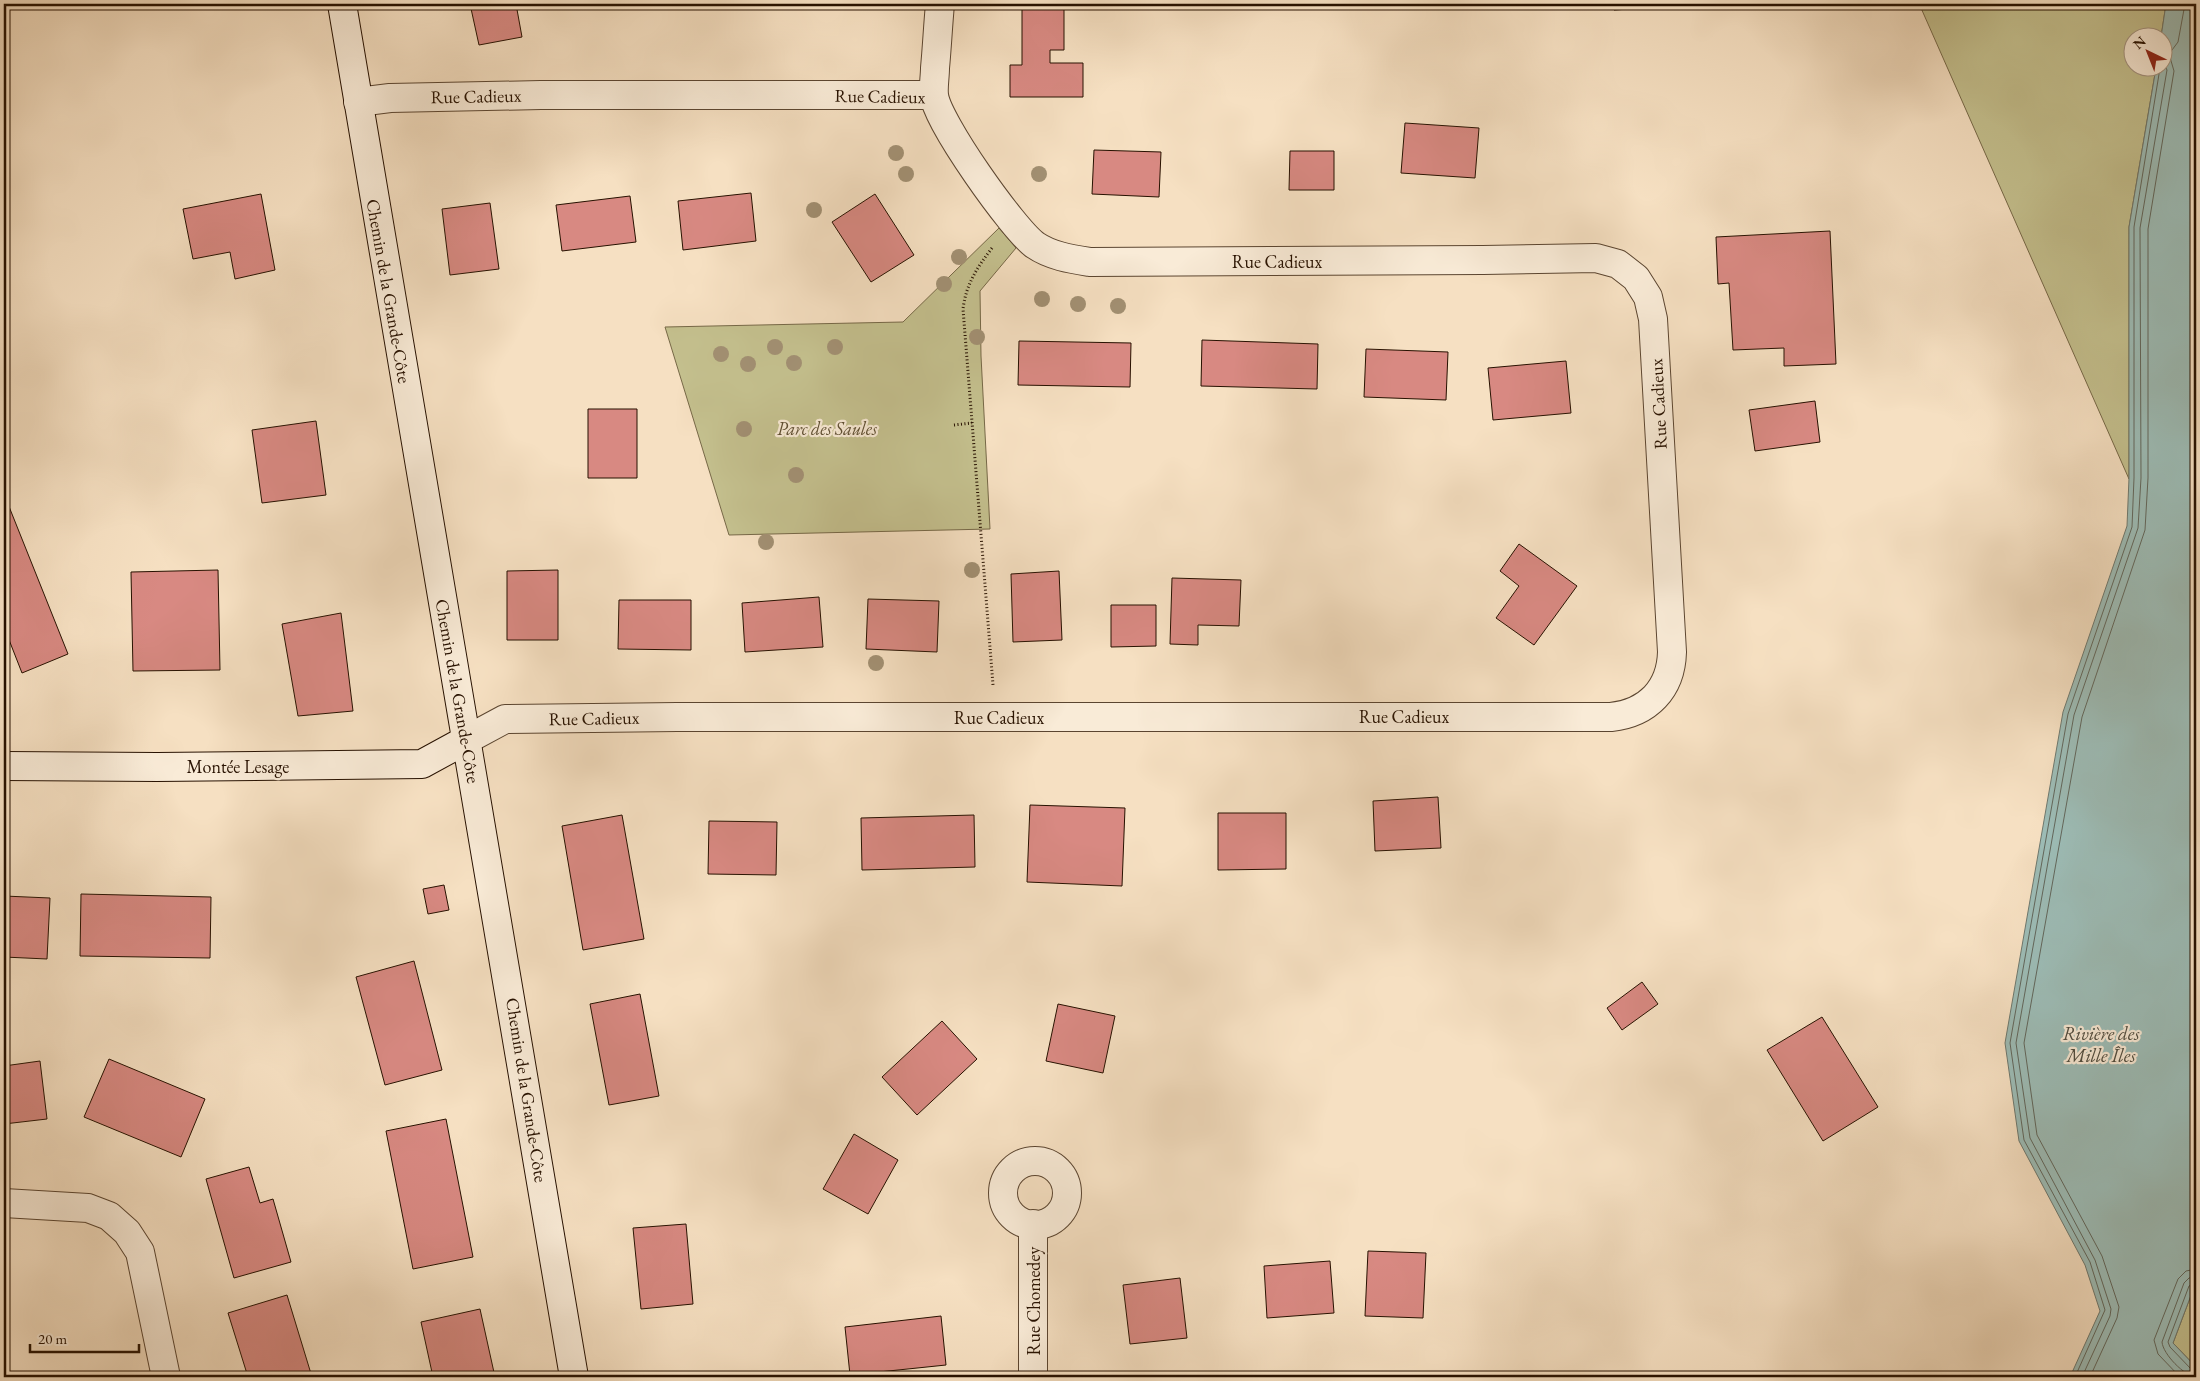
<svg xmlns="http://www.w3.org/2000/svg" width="2200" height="1381" font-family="'EB Garamond',serif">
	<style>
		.green { fill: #c4c08e; stroke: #766847 }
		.water { fill: #9dbdb7; stroke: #6e786e }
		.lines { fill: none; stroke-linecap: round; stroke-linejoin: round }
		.shore { stroke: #62675c; stroke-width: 1 }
		.building { fill: #d88982; stroke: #271100 }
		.street-casing { stroke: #5b4530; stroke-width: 30 }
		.secondary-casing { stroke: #271100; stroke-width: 30 }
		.path { stroke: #271100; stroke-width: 3; stroke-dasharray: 1 2.5; stroke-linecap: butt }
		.street { stroke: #f9ebd7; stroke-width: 28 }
		.secondary { stroke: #f9ebd7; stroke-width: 28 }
		.tree { fill: #a29073 }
		.labels { text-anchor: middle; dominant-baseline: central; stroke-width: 4.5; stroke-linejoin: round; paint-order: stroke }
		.street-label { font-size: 18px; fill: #271100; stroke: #f9ebd7 }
		.park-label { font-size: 18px; font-style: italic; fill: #5e4e32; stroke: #f9ebd7 }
		.water-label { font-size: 19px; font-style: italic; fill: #504d40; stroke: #f9ebd7 }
	</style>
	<rect width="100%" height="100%" fill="#f6e0c2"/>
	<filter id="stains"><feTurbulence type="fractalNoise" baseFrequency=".004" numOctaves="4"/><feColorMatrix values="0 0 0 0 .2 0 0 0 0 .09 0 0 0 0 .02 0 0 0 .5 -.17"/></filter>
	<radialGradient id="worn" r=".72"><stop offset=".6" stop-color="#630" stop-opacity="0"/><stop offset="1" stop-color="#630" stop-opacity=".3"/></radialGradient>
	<path class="green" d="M1921,4H2166L2161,37L2132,38V68H2156L2129,227V479L1921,8Z
		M999,228L1016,248L980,291L981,356L990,529L729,535L665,327L903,322Z
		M2196,1282V1367L2173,1343Z"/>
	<path class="water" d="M2166,4H2196V1282L2173,1343L2196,1367V1377H2070L2100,1311L2085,1265L2019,1141L2005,1043L2063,712L2127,526L2129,478V227L2156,68H2162V38L2161,37Z"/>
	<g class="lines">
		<path class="shore" d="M2196,1276L2189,1278L2184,1283L2162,1342C2163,1354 2184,1376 2196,1377
			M2196,1283L2189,1286L2168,1342L2170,1347L2191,1369L2196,1370
			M2075,1377L2105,1310L2090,1262L2024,1140L2010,1043L2068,714L2132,527L2134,478V227L2160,68
			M2082,1377L2110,1316L2111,1309L2095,1260L2030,1138L2016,1043L2074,715L2138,528L2141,478L2140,228L2167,70L2162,60
			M2090,1377L2117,1318L2119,1307L2102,1256L2037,1135L2024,1043L2082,717L2145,530L2148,478V229L2174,71L2169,54L2178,42L2185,4
			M2180,1377L2158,1354L2154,1340L2178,1279L2186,1271L2196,1269"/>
	</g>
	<path class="building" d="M470,4H516L522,37L479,45Z
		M1614,4H1661V7L1614,10Z
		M1022,9H1064V50H1050V63H1083V97H1010V65H1022Z
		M1405,123L1479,128L1475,178L1401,173Z
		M1094,150L1161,152L1159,197L1092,194Z
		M1290,151H1334V190H1289Z
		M751,193L756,241L683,250L678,201Z
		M261,194L275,270L235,279L230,252L193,259L183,209Z
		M875,194L914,255L871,282L832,222Z
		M630,196L636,242L562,251L556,205Z
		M490,203L499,269L450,275L442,209Z
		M1830,231L1836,364L1784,366V348L1733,350L1729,283L1718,284L1716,237Z
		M1202,340L1318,344L1317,389L1201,386Z
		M1019,341L1131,343L1130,387L1018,385Z
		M1366,349L1448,352L1446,400L1364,397Z
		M1566,361L1571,413L1493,420L1488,368Z
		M1815,401L1820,442L1755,451L1749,410Z
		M588,409H637V478H588Z
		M316,421L326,495L262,503L252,430Z
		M4,494L68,654L22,673L4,627Z
		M1519,544L1577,586L1534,645L1496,618L1519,586L1500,571Z
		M218,570L220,670L133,671L131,572Z
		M558,570V640H507V571Z
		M1059,571L1062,640L1013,642L1011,574Z
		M1172,578L1241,580L1239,626L1198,625V645L1170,644Z
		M819,597L823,647L745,652L742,603Z
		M868,599L939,601L937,652L866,649Z
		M619,600H691V650L618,649Z
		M1111,605H1156V646L1111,647Z
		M341,613L353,711L298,716L282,624Z
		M1438,797L1441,848L1375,851L1373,801Z
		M1030,805L1125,808L1122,886L1027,882Z
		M1218,813H1286V869L1218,870Z
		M622,815L644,939L583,950L562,826Z
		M974,815L975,867L862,870L861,818Z
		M709,821L777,822L776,875L708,874Z
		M444,885L449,910L428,914L423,889Z
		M81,894L211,897L210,958L80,956Z
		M4,896L50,898L47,959L4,957Z
		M414,961L442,1070L385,1085L356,977Z
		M1642,982L1658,1004L1622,1030L1607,1008Z
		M640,994L659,1096L609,1105L590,1004Z
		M1058,1004L1115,1016L1103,1073L1046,1061Z
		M1822,1017L1878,1107L1823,1141L1767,1050Z
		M942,1021L977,1059L917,1115L882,1077Z
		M109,1059L205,1099L181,1157L84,1117Z
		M40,1061L47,1119L4,1124V1066Z
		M446,1119L473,1257L413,1269L386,1131Z
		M854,1134L898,1160L868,1214L823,1189Z
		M249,1167L260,1203L273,1199L291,1262L234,1278L206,1179Z
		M686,1224L693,1304L641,1309L633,1228Z
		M1368,1251L1426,1253L1423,1318L1365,1316Z
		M1330,1261L1334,1313L1267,1318L1264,1266Z
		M1180,1278L1187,1338L1130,1344L1123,1285Z
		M287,1295L312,1377H248L228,1313Z
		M480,1309L495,1377H433L421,1322Z
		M941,1316L946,1365L850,1375L845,1327Z"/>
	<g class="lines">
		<g class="street-casing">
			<path id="street" d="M358,102L390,98L541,95H934
				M466,740L505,719L677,717H1611C1648,713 1671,689 1672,652L1653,319L1648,297L1636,278L1618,264L1596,258L1483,260L1090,262C1071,259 1051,256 1035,245C1013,229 937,122 934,95C933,87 935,77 935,68C937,47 938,25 940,4
				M1003 1193a32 32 0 1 1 64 0a32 32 0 1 1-64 0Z
				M4,1203L88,1208L109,1216L127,1232L140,1252L166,1377
				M1033,1377V1224"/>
		</g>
		<g class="secondary-casing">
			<path id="secondary" d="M342,4C415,462 500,919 574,1377
				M4,766L157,767L422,764L466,740"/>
		</g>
		<path class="path" d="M992,248C977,268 966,284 963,309L993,685
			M954,425L972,423"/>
		<use href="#street" class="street"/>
		<use href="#secondary" class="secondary"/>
	</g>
	<g class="tree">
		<circle cx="896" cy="153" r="8"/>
		<circle cx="906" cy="174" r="8"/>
		<circle cx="1039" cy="174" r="8"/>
		<circle cx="814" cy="210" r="8"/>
		<circle cx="959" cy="257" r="8"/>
		<circle cx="944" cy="284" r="8"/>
		<circle cx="1042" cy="299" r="8"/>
		<circle cx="1078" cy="304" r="8"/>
		<circle cx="1118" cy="306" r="8"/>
		<circle cx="977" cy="337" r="8"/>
		<circle cx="775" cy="347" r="8"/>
		<circle cx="835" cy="347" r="8"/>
		<circle cx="721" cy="354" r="8"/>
		<circle cx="794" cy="363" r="8"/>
		<circle cx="748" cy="364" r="8"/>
		<circle cx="744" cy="429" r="8"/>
		<circle cx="796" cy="475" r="8"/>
		<circle cx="766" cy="542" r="8"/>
		<circle cx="972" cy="570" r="8"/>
		<circle cx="876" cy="663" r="8"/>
	</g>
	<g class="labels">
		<g class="street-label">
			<text transform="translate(476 96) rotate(-1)">Rue Cadieux</text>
			<text transform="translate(880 96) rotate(1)">Rue Cadieux</text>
			<text x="1277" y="261">Rue Cadieux</text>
			<text transform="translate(389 291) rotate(80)">Chemin de la Grande-Côte</text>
			<text transform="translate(1658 404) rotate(-93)">Rue Cadieux</text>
			<text transform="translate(458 691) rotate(80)">Chemin de la Grande-Côte</text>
			<text x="1404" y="716">Rue Cadieux</text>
			<text x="999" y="717">Rue Cadieux</text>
			<text transform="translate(594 718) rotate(-1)">Rue Cadieux</text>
			<text x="238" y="766">Montée Lesage</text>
			<text transform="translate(527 1090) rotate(81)">Chemin de la Grande-Côte</text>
			<text transform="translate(1033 1301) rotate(-90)">Rue Chomedey</text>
		</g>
		<g class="park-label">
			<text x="827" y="428">Parc des Saules</text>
		</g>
		<g class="water-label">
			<text x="2101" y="1033">Rivière des<tspan x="2101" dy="22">Mille Îles</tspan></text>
		</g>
	</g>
	<rect width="2200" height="1381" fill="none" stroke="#f6e0c2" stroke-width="20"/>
	<rect x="5" y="5" width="2190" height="1371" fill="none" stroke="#271100" stroke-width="2.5"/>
	<rect x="10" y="10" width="2180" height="1361" fill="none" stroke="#271100"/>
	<g transform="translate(2148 52) rotate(317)"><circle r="24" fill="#f9ebd7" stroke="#a59481"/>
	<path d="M0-4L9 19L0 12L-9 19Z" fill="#8f2418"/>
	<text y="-8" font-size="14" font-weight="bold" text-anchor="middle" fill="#271100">N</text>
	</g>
	<path d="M30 1344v8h109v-8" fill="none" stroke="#271100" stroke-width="2.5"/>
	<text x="38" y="1344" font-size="15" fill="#271100" stroke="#f9ebd7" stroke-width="4" paint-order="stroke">20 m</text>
	<rect width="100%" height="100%" filter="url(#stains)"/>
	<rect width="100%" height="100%" fill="url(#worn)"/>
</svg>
